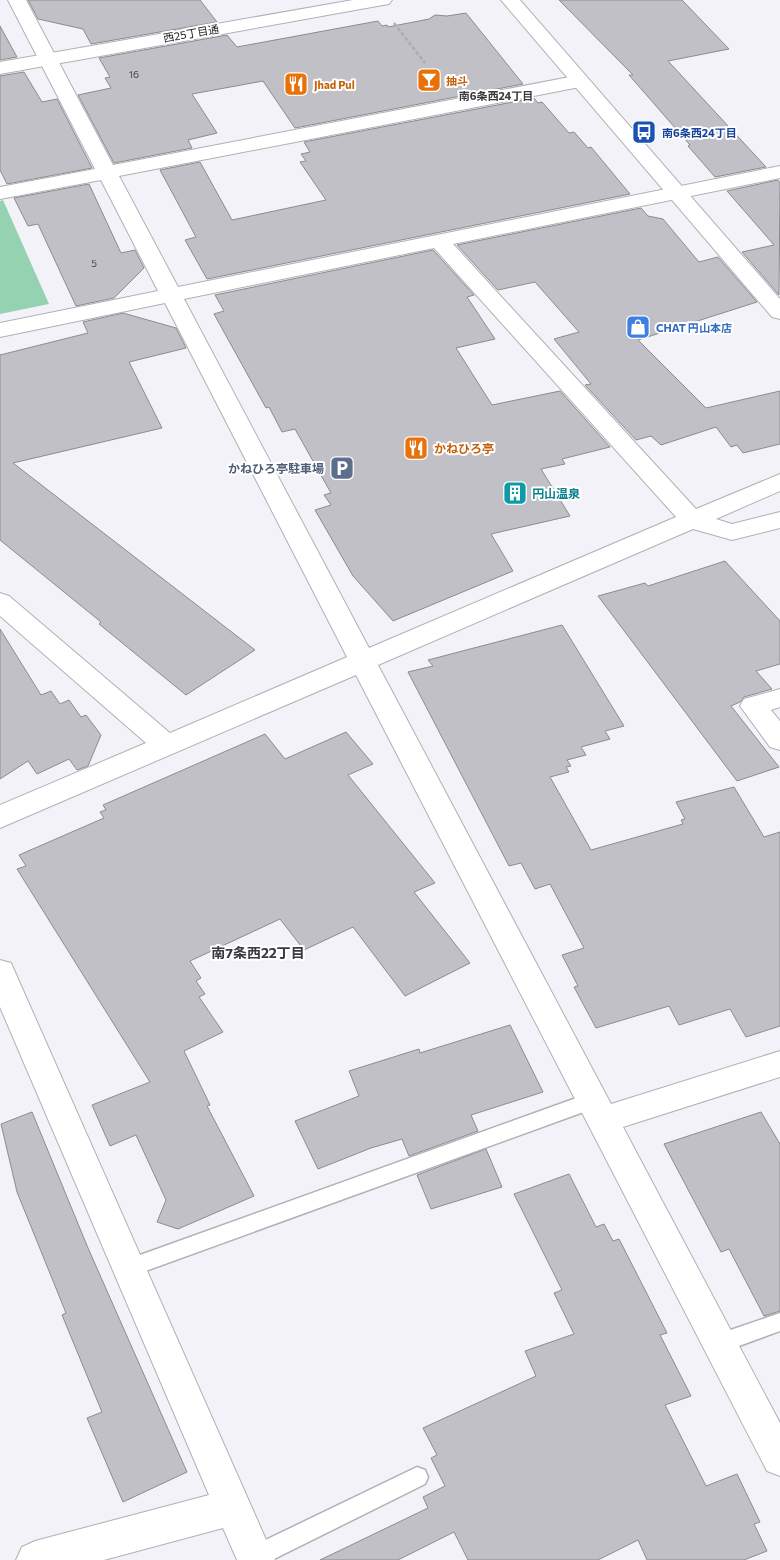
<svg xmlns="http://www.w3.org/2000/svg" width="780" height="1560" font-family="Commissioner,'Noto Sans JP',sans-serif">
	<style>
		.green { fill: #95d2b2 }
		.building { fill: #c0c0c6; stroke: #8b8b90 }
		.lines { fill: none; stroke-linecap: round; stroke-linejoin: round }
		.service-casing { stroke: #b0b0b6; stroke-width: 3 }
		.minor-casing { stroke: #b0b0b6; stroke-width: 2 }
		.tertiary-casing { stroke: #b0b0b6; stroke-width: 2 }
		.secondary-casing { stroke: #b0b0b6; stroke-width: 2 }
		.path { stroke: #adacb1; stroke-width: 2.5; stroke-dasharray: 4 2; stroke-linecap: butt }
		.service { fill: #fff; fill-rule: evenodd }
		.minor { fill: #fff; fill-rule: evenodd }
		.tertiary { fill: #fff; fill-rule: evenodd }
		.secondary { fill: #fff; fill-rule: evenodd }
		.labels { text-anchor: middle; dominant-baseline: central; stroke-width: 4; stroke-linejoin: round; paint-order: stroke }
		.number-label { font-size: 10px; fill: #454548 }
		.far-street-label { font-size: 11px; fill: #1c1c1e; stroke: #fff }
		.far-food-label { font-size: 11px; font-weight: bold; fill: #c56008; stroke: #fff; text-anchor: start }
		.far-neighbourhood-label { font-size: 11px; font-weight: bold; fill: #3a3a3f; stroke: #fff }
		.far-transit-label { font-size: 11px; font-weight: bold; fill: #164399; stroke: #fff; text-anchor: start }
		.far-shop-label { font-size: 11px; font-weight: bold; fill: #366cbe; stroke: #fff; text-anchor: start }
		.food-label { font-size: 12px; font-weight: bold; fill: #c56008; stroke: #fff; text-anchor: start }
		.service-label { font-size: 12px; font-weight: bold; fill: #4e5e75; stroke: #fff; text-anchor: end }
		.culture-label { font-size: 12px; font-weight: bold; fill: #0d838f; stroke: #fff; text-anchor: start }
		.neighbourhood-label { font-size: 14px; font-weight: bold; fill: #3a3a3f; stroke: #fff }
	</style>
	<rect width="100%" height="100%" fill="#f3f2f9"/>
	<path class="green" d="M3,200L49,304L0,314V201Z"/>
	<path class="building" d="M28,0H200L217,22L91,44L83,29L38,19Z
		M559,0H682L729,49L668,61L766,167L715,177L688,146L690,145L629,75H633Z
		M466,13L523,84L295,128L263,81L192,94L217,133L188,140L192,148L114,163L78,95L111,88L105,78L110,77L99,58L227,35L237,47L378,21L382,26L387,25L388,27L429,19L435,15L447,16Z
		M0,26L17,57L0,60Z
		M24,72L42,102L57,99L92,168L7,184L0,170V76Z
		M534,98L538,103L542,102L569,133L574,132L588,148L591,147L630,194L207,279L185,240L196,237L160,170L200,162L232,220L326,200L300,162L306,161L301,154L310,152L304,142Z
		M778,180L780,183L779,295L742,252L774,245L727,191Z
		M89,184L121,253L135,250L144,268L114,298L76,306L38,224L28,226L14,198Z
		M641,208L648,216L663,219L699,262L718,257L757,302L638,340L706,408L780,391V444L743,453L737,445L731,447L716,427L661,445L651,436L636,440L585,385L591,384L554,339L579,332L535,282L498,290L457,245Z
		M433,250L474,295L467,297L495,339L456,348L492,405L560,391L610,447L562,459L565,464L541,469L570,516L491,534L513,571L393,621L353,576L315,510L331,505L324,495L331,493L295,429L282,432L269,407L266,408L214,314L224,311L215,295Z
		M123,313L176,328L186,348L129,362L162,428L13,463L255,650L186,695L99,624L101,622L0,540V355L88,333L83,322Z
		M725,561L780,621V664L756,671L772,689L744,697L740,702L731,706L779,767L737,781L598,596L645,583L648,586Z
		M562,625L624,726L605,731L610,739L581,747L586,755L567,760L571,766L566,767L569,772L550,777L591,850L683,824L681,820L685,819L676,802L734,787L764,837L780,832V1026L746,1037L730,1009L679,1025L669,1006L596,1028L574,987L578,986L562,955L584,948L550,884L535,889L521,863L509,866L408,672L433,666L428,660Z
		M0,629L41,695L51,691L60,704L69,700L81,717L86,715L101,735L88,766L77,770L69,759L37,774L28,761L0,779Z
		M346,732L373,764L348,775L435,883L414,892L470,963L405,996L353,927L304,950L280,919L190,961L201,978L196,981L205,994L199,997L223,1032L184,1051L210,1105L207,1106L254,1196L178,1229L157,1222L166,1200L136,1135L110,1146L92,1105L150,1082L17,869L26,866L19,855L104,818L100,812L106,810L103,805L265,734L285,759Z
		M510,1025L543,1092L471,1115L478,1131L409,1156L402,1139L371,1148L318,1169L295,1121L359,1096L349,1071L419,1049L420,1053Z
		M32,1112L88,1248L187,1472L123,1502L87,1418L102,1412L62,1315L66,1313L17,1192L1,1124Z
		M761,1112L780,1144V1311L764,1316L729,1249L721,1252L664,1144Z
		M486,1149L502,1187L431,1209L417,1175Z
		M569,1174L596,1227L604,1224L613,1241L619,1239L667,1333L660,1335L691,1396L665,1405L706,1486L737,1474L760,1522L754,1524L767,1551L744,1560H647L638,1540L598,1560H468L454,1532L398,1560H320L428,1508L423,1497L445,1486L431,1458L437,1455L423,1428L536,1376L525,1351L574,1334L554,1293L562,1290L514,1194Z"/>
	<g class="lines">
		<g class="service-casing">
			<path id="service" d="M593,1092L600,1094L602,1100L600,1106L129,1277L122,1274L119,1268L122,1262L129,1259Z
				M780,1313V1331L720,1353L713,1350L710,1343L713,1336Z
				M417,1467L425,1470L428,1477L425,1484L272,1560H245L244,1557L247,1549Z"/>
		</g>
		<g class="minor-casing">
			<path id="minor" d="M8,0H26L113,165L580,75L587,77L589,81L587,85L580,87L119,176L178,287L780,166V178L453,244L696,509L780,474V491L716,519L732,524L780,512V528L732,540L693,529L378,665L611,1104L780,1051V1077L623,1127L780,1423V1476L767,1471L356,675L0,828V805L146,743L0,616V593L9,596L170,733L347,657L165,303L0,337V323L158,291L101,180L0,199V187L95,169ZM434,248L676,517L369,648L184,299Z
				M780,689V707L771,710L780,721V750L770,747L740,706L744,699Z
				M0,960L11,963L15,972L275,1560H237L223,1528L104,1560H16L22,1547L35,1541L209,1495L0,1007Z"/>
		</g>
		<g class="tertiary-casing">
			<path id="tertiary" d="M501,0H520L780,299V319L772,317Z"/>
		</g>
		<g class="secondary-casing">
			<path id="secondary" d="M353,0H392L389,4L383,5L0,74V62Z"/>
		</g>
		<path class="path" d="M394,23L425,63"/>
		<use href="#service" class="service"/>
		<use href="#minor" class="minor"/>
		<use href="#tertiary" class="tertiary"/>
		<use href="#secondary" class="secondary"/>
	</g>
	<defs>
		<g id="bar-square" transform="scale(1.25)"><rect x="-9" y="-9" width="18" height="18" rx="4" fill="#e8710a" stroke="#fff"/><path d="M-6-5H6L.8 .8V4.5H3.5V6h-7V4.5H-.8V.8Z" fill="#fff"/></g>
		<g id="restaurant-square" transform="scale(1.25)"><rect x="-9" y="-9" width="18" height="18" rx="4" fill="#e8710a" stroke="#fff"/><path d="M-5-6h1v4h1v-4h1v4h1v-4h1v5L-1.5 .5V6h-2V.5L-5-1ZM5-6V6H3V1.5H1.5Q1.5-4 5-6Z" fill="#fff"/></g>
		<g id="bus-square" transform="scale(1.25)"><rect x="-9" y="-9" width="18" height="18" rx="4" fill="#1a4fb4" stroke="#fff"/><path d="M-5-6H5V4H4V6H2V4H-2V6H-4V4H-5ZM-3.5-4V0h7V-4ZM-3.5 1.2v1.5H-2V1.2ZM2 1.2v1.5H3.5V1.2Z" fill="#fff"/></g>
		<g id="shop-square" transform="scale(1.25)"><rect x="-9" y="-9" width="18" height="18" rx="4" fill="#3f7fe0" stroke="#fff"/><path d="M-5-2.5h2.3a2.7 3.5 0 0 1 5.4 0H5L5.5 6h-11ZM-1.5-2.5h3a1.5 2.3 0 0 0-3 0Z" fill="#fff"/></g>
		<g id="parking-square" transform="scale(1.25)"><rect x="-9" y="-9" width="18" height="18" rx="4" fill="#5c6f8a" stroke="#fff"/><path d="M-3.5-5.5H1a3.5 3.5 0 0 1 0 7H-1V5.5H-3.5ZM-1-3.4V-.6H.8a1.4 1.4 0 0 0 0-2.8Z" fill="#fff"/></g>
		<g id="building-square" transform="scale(1.25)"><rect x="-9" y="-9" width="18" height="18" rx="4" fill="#0f9aa8" stroke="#fff"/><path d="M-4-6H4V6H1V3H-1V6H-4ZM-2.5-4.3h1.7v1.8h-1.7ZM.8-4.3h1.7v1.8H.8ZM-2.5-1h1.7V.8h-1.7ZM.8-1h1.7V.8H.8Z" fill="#fff"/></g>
	</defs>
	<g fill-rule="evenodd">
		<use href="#bar-square" x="429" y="80"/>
		<use href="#restaurant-square" x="296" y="84"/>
		<use href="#bus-square" x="644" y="132"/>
		<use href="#shop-square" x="638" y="327"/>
		<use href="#restaurant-square" x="416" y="448"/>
		<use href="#parking-square" x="342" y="468"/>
		<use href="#building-square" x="515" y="493"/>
	</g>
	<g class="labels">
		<g class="number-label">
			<text x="134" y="74">16</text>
			<text x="94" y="263">5</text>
		</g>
		<g class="far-street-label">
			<text transform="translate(191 33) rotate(-10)">西25丁目通</text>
		</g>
		<g class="far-food-label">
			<text x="446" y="80">抽斗</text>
			<text x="314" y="84">Jhad Pul</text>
		</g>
		<g class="far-neighbourhood-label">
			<text x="496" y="95">南6条西24丁目</text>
		</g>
		<g class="far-transit-label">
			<text x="662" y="132">南6条西24丁目</text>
		</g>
		<g class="far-shop-label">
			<text x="656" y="327">CHAT 円山本店</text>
		</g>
		<g class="food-label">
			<text x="434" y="448">かねひろ亭</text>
		</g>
		<g class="service-label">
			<text x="324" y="468">かねひろ亭駐車場</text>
		</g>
		<g class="culture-label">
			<text x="532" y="493">円山温泉</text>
		</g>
		<g class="neighbourhood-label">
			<text x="258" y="952">南7条西22丁目</text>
		</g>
	</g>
</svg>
